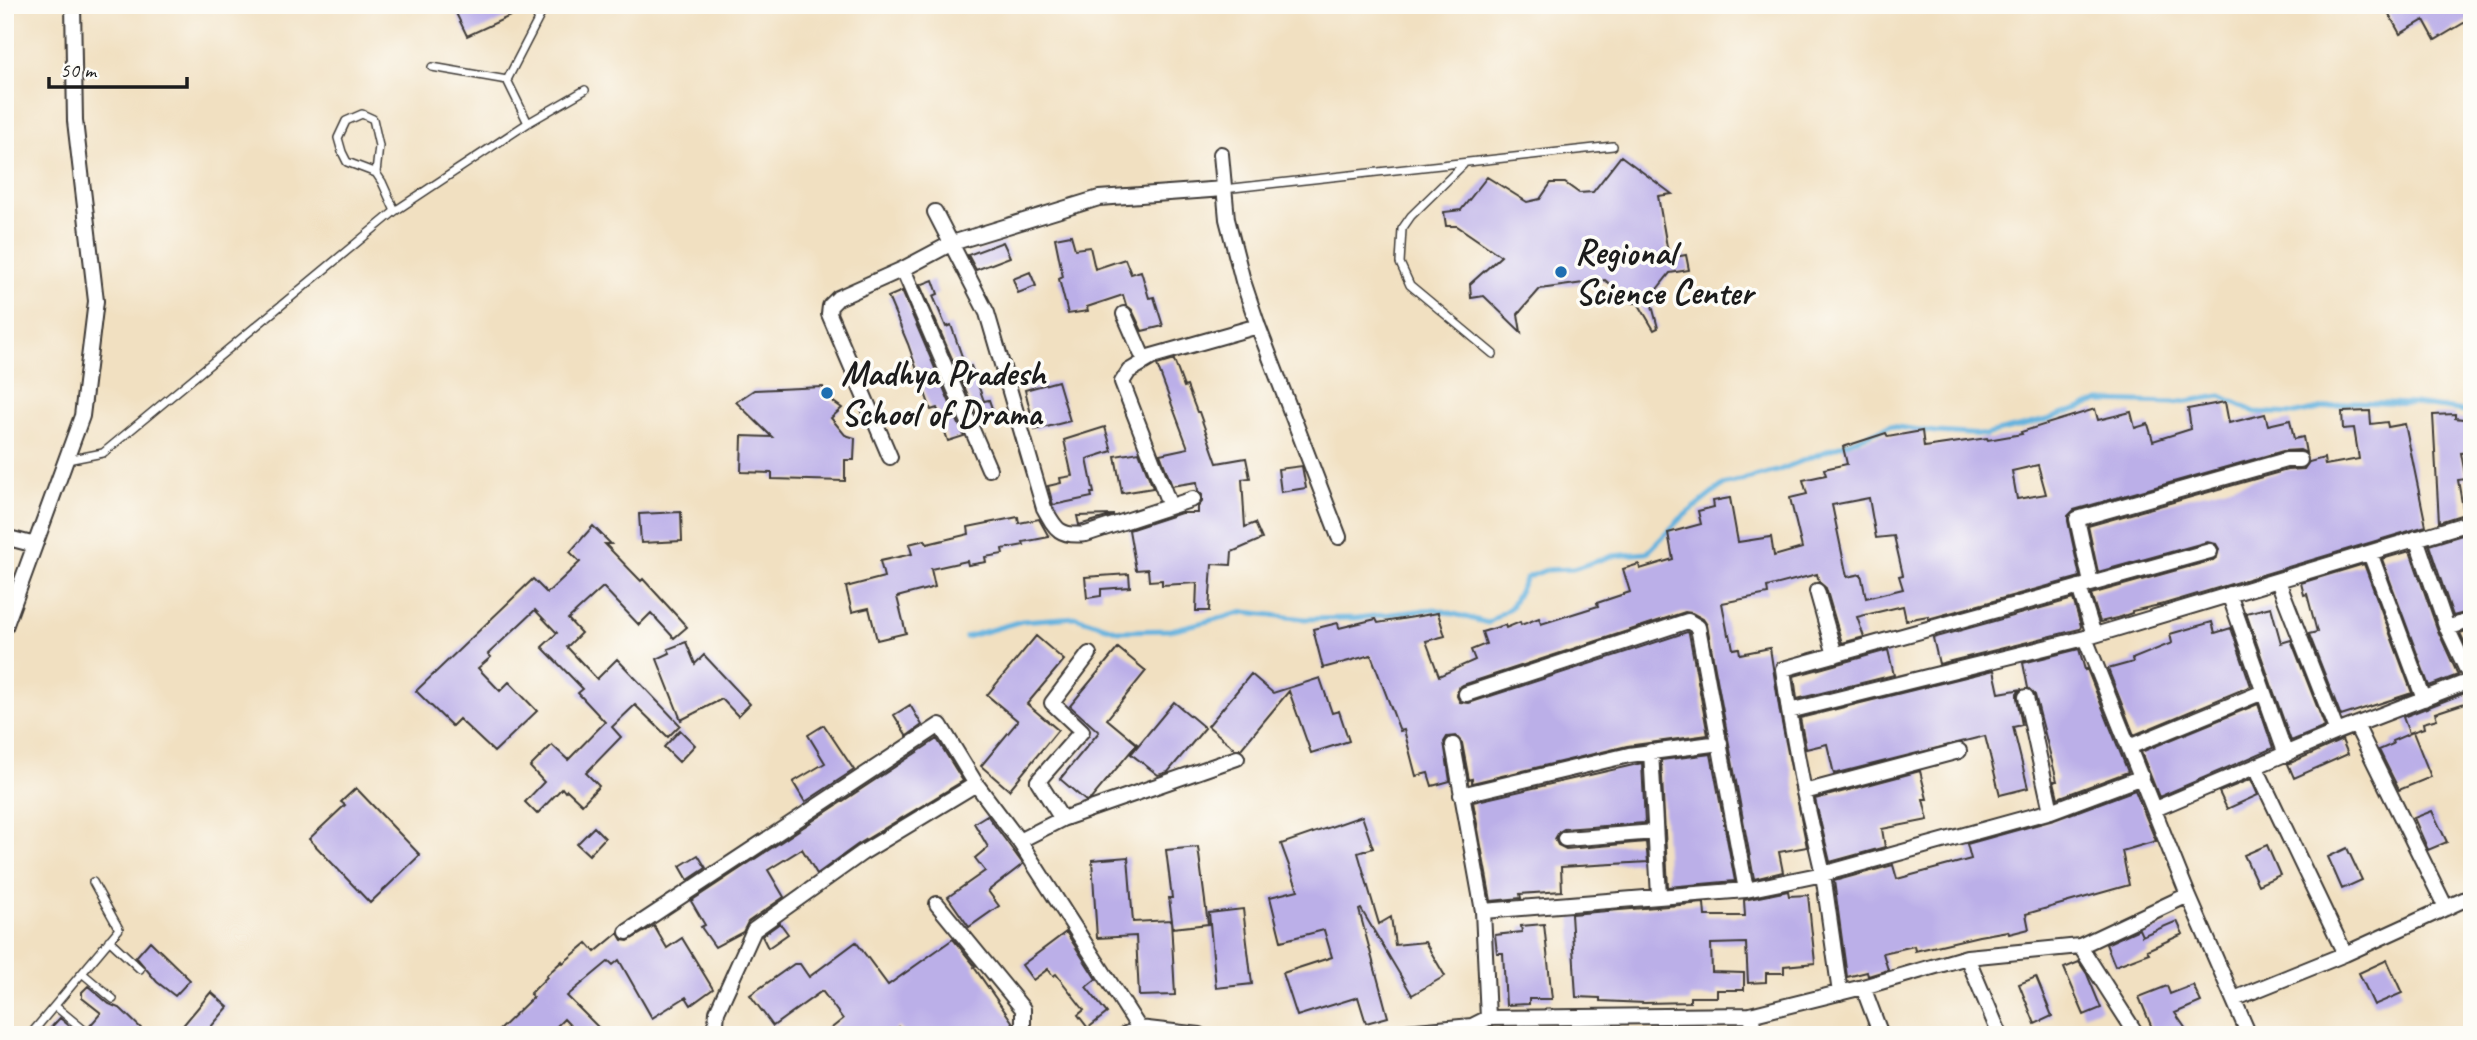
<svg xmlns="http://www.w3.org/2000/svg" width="2477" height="1040" font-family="Caveat,sans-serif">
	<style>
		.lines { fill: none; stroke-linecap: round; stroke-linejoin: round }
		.stream { stroke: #65b2de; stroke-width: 5 }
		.building { fill: #bbafe8; fill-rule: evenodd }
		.lane-casing { stroke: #3c3935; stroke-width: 10 }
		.street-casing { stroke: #3c3935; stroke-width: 18 }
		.lane { stroke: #fff; stroke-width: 7 }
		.street { stroke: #fff; stroke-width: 14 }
		.poi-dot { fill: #1f6fb2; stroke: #fdfcf7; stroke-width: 2.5 }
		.labels { text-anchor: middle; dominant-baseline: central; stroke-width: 7; stroke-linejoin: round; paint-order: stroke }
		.poi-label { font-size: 35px; font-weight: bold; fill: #1c1c1c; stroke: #fdfcf7; text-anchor: start }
	</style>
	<rect width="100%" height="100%" fill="#fdfcf7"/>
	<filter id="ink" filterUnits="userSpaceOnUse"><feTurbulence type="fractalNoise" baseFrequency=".0143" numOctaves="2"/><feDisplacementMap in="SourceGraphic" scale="14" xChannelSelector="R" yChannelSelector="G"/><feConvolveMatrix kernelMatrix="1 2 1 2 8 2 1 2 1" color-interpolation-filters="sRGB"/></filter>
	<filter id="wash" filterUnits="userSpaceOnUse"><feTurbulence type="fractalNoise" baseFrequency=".00686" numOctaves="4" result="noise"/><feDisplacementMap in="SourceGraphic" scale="28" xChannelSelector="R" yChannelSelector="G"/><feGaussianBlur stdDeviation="1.57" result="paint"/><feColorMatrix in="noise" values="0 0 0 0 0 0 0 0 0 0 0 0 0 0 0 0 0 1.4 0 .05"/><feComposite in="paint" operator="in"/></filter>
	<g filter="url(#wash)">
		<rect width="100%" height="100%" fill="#f1e0c1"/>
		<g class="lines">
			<path class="stream" d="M966,637L1022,621L1076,617L1119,631L1171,630L1245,612L1305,619L1357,618L1435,609L1488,623L1511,607L1526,578L1546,570L1573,569L1612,556L1647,553L1680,519L1723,485L1777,471L1889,426L1936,432L1985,435L2046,420L2100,401L2174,403L2221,396L2255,412L2295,414L2354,402L2415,404L2472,412"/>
		</g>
		<g id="blocks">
			<path class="building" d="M463,5H534L467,36L454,9Z
				M2384,5H2472V18L2435,40L2424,20L2400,34Z
				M1621,156L1672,194L1658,196L1669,258L1686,255L1689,270L1670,273L1650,298L1658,328L1654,330L1638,303H1633L1605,280L1540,289L1518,314L1521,332L1484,296L1471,298L1470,284L1501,256L1457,226H1446L1444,212L1461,210L1487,177L1527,202L1540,199L1551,183H1565L1579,193L1593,192Z
				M1071,235L1075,249L1090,247L1095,269L1125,259L1131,274L1141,271L1149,298L1154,297L1163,326L1142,331L1132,310L1126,305L1123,295L1087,307L1088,311L1068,314L1059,279L1063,277L1055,238Z
				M1003,242L1010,257L976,270L968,255Z
				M1030,272L1036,286L1018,293L1013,279Z
				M933,280L938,294L933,296L946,327L951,325L966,368L971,366L984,401L989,400L995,417L980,423L920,285Z
				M902,291L964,436L948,441L937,408L931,410L908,344L888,297Z
				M1174,360L1184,387L1187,386L1197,412H1199L1217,463L1246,458L1250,478L1242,479L1245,527L1255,523L1262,539L1232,552L1231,565L1212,564L1209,611H1196L1197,583L1162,585V580L1149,581L1148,569L1136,570L1129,530L1181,513H1198V507L1202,502V495L1198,491L1197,482L1172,486L1160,454L1188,448L1157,365Z
				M1058,381L1070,421L1035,430L1025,390Z
				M823,387L828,398L842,408L831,418L845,435L855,438L854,460H845V481L772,479V473L741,472L742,436L772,437L736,402L754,390Z
				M2225,402L2229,423L2265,414L2268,425L2290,420L2294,439L2303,437L2306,453L2300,450L2283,451L2074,510L2068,516V521L2080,577L1928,619V616L1906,620L1903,606L1857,617L1864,637L1842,643L1826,588L1819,582L1817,574L1767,587L1768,594L1722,603L1728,635L1730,634L1733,649L1739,648L1740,654L1770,648L1780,713L1807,847L1779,852L1783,872L1754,879L1707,625L1703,619L1692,613L1685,612L1463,685L1458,688L1457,696L1460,702L1469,703L1687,632L1689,633L1708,735L1627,746L1472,783V779L1469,780L1462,743L1456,736L1447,737L1444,742L1450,781L1432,786L1428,773L1416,776L1404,730L1400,731L1371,655L1323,668L1313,629L1338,623L1339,628L1376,619L1378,623L1438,613L1445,636L1426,641L1439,676L1475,660L1471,650L1486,644L1482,632L1505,625L1506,628L1520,622L1521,625L1539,618L1541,624L1598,606L1597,603L1630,592L1623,569L1639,564L1640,569L1673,559L1668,533L1701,524L1698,511L1714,507L1713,501L1730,498L1738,542L1771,537L1774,556L1802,548L1790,498L1807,494L1803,480L1826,475L1824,469L1847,464L1843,447L1886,433L1888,437L1922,431L1924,447L1987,438L1988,440L2022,434L2021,432L2095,409L2098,420L2131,412L2135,428L2148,424L2153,441L2191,429L2188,409ZM2038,465L2046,494L2017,499L2012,471ZM1869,498L1876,538L1894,536L1903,575L1899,576L1903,589L1866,598L1861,574L1847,577L1832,505Z
				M2370,411L2371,424L2387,422L2388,427L2405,424L2426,526L2164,604L2132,611V613L2121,617L2100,622L2091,594L2213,560L2217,557L2219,549L2216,544L2207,542L2098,572L2088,526L2287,470L2304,469L2309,462L2324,458L2325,465L2359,459L2354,428L2343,429L2342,412Z
				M2455,414V418L2472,420V452L2461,453L2466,479L2458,480L2464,514L2439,522L2433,415Z
				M1105,427L1112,451L1087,459L1094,493H1091L1092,497L1053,505L1048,486L1061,483L1060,478L1072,476L1064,440Z
				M1139,452L1153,488L1122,493L1115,456Z
				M1302,466L1306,488L1281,492L1278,469Z
				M681,512L682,541L641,543L639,514Z
				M1114,515L1079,525L1077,516Z
				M1018,517L1019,523L1039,519L1049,537L1023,542L1024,545L1002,549L1003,554L985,557L986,562L968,565L967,561L931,569L935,587L897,597L906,633L877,640L869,608L852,612L846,587L884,577L880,561L912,554L909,544L925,540L927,544L969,534L968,527Z
				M593,526L611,544H605L641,581L643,579L687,627L674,638L651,613L639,625L603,587L568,619L581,633L567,647L597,679L617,659L680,725L668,737L635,705L612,727L621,737L586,773L599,786L582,804L567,790L565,792L562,788L537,814L525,802L544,782L530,767L552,745L568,760L605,722L578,693L583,689L542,647L557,633L535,610L488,654L491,657L478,668L500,691L509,682L537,711L494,752L459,719L452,726L416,691L533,579L547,593L580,562L570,552Z
				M2472,532V611L2453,616L2429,545Z
				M2410,551L2438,631L2458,675L2429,686L2382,559Z
				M2364,564L2412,693L2341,716L2309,634L2317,632L2307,594L2304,595L2301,583Z
				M1129,574L1130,587L1101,589V596L1087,598L1085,577Z
				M2073,599L2081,626L2080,629L1939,664L1933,638Z
				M2271,607L2281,643L2291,640L2325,727L2291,741L2246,613Z
				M2212,622L2215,633L2231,628L2251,686L2134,735L2108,669L2133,662L2132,659L2172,643L2170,634Z
				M2472,630V657H2471L2460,634Z
				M1036,636L1064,660L1027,704L1058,730L1009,790L981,766L1018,721L987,695Z
				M686,642L695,664L704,655L750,704L738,716L722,699L681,720L657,659L670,653L668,649Z
				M1118,648L1146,671L1107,719L1137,744L1091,799L1086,801L1060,779L1099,732L1070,706Z
				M2079,649L2085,670L2087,669L2128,772L2058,798L2054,781H2057L2035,695L2028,688L2023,663Z
				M1888,650L1894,675L1797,699L1794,676Z
				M1994,670L1999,693L2022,689L2017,693V698L2022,725L2013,727L2028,788L2000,795L1985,736L1834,774L1827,744L1806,749L1800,718Z
				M1251,674L1273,693L1320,678L1332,713L1339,711L1349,741L1311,753L1289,691L1241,749H1235L1208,726Z
				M2465,693L2468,702L2435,713L2437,719L2423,723L2424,728L2409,733L2403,717Z
				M1174,702L1205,728L1168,772L1158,775L1131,754Z
				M2258,704L2273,748L2159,797L2141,752Z
				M910,705L922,725L907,736L894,715Z
				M824,725L854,770L805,802L793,782L825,763L808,735Z
				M680,730L695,745L679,762L664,747Z
				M2413,732L2431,777L2399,790L2379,750L2393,744L2392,741Z
				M937,739L963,781L857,845L817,874L802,849L768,870L784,897L748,922L743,932L715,947L701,927L705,925L691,901Z
				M2342,740L2348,754L2294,778L2288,764Z
				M1711,754L1735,881L1668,887L1661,760Z
				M1642,763L1645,823L1564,829L1559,832L1555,839L1558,845L1566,849L1646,842L1648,862L1561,867L1562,891L1520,894L1521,898L1491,901L1473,802Z
				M1920,771L1927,799H1923L1928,820L1882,829L1885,847L1830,862L1815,799Z
				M2251,779L2258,795L2227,809L2219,792Z
				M356,788L420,855L370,903L309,839L345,805L341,802Z
				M2135,790L2156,841L2122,851L2129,885L2026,914L2029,929L2009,934L2008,931L1979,936L1915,951L1914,946L1883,953L1888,970L1868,976L1867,972L1847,977L1834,881L1893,865L1897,879L1971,859L1967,844L2054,820Z
				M2432,811L2447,842L2428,850L2414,818Z
				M987,815L1023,864L988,891L999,906L969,927L948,897L985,871L975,858L988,847L974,823Z
				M1362,816L1373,848L1358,853L1379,924L1391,917L1395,945L1425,942L1445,976L1412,995L1361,909L1359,910L1388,1017L1366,1023L1358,997L1297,1016L1283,973L1332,957L1324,930L1281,941L1270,897L1298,890L1281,844Z
				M594,827L605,838L589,855L577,844Z
				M2267,845L2280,875L2258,885L2244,855Z
				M1198,847L1208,924L1173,928L1169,898H1172L1166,850Z
				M2347,848L2362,880L2342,889L2328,857Z
				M698,855L706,868L688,880L680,866Z
				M1128,857L1133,922L1171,920L1175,995L1139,996L1136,936L1097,938L1092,860Z
				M1788,891L1789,896L1808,895L1815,963L1784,966V973H1766V982L1748,983L1746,943L1711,944L1712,972L1744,973V990H1717V997H1690V1002L1645,1003L1600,1001V998L1576,997L1571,914L1704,903L1705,916H1745L1744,900Z
				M1243,909L1252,984L1216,988L1209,913Z
				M2177,921L2183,934L2147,950L2149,953L2115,966L2106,944L2139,929L2142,936Z
				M780,923L788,934L768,948L762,936Z
				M1544,924L1552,999H1529V1004L1506,1005L1503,953H1497L1495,935L1522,932L1521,926Z
				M654,926L667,948L682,938L713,989L691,1005L686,997L652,1018L619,960L613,965L609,961L567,996L606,1035H579L564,1019L548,1035H494L533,997L530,994L547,977L546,976L562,961L563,963L587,943L595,952L618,933L622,940L628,941Z
				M1066,932L1096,979L1086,987L1107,1013L1088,1028L1078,1015L1084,1010L1056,974L1053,976L1048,969L1033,980L1022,965Z
				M953,939L975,966L974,967L1013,1023V1031L1009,1035H904L899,1027L889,1035H823L843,1019L822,991L773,1026L750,995L794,964H800L809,977L856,942L888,985Z
				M150,941L190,980L175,996L157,982L136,957Z
				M2387,960L2402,993L2374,1005L2359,973Z
				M2079,962L2087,974L2101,1008L2084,1015L2064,968Z
				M2036,977L2052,1016L2035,1024L2019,984Z
				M2193,985L2201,1002L2175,1013L2190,1035H2155L2139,997L2167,986L2170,994Z
				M88,986L109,1004L121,1009L148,1035H88L89,1027L101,1013L82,998V992Z
				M211,992L228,1007L204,1035H175Z
				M60,1018L80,1035H44Z"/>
		</g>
	</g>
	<g filter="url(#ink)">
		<use href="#blocks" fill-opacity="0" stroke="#3c3935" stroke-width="2"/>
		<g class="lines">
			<g class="lane-casing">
				<path id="lane" d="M432,67L507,80L528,123
					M507,80L541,14
					M1463,165L1411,216L1402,229L1400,263L1410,285L1493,354
					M376,173L379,146L373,119L362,114L346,121L338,138L342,152L347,162L376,173L382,182L395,211
					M1224,189L1613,146
					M67,460L103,453L395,211L528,123L585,90
					M109,940L140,969
					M82,973L113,999
					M55,1006L84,1030
					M30,1035L119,929L93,882"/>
			</g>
			<g class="street-casing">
				<path id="street" d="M1221,154L1227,219L1243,281L1258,326L1339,537
					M935,212L987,313L1044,508C1056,530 1060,537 1086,534L1193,499
					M903,269L989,469
					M1124,314L1141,353L1145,358L1258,326
					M1151,358L1129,371L1122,382L1170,506
					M890,457L829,314L830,306L838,298L903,269L952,243L1099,198L1224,189
					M5,537L35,545
					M2416,538L2447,628L2472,681
					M2370,553L2424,699
					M2278,581L2337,732
					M2091,583L2077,519L2286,460H2300
					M2079,587L2094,635
					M1817,591L1835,655
					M2229,594L2286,755
					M5,627L82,416L96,301L75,121L73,5
					M2447,628L2472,620
					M2085,638L2188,895L2249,1035
					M1466,694L1688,621L1698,627L1746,890
					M2026,697L2051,811
					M1789,711L2085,638L2472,522
					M2356,725L2446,908
					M1453,745L1483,911L1488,1018
					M2129,747L2263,692
					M1651,751L1659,896
					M2256,768L2345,954
					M1804,792L1959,751
					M1461,795L1629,755L1720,743
					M2155,809L2337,732L2472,680
					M1062,819L1038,781L1082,731L1052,703L1089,654
					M1565,839L1655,832
					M1019,841L1062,819L1237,758
					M937,904L1023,1009V1035
					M1483,911L1746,890L1823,874L2051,811L2142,777
					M627,932L940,725L976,784L1019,841L1139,1028
					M2080,946L2137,1035
					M1967,957L2000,1035
					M1863,987L1881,1035
					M1840,993L1823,874L1804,792L1789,711L1783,669L2210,551
					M2234,999L2345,954L2472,896
					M1750,1015L1757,1035
					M715,1035L717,1012L754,930L862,853L976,784
					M1124,1035L1139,1028L1200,1035
					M1372,1035L1472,1026L1488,1018L1750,1015L1863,987L1967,957L2080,946L2188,895"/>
			</g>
			<use href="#lane" class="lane"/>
			<use href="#street" class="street"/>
		</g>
	</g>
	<g class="poi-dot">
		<circle cx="1561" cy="272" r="7"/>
		<circle cx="827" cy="393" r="7"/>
	</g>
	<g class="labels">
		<g class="poi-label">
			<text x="1575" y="252">Regional<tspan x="1575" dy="40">Science Center</tspan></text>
			<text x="841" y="373">Madhya Pradesh<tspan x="841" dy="40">School of Drama</tspan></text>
		</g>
	</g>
	<rect width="2477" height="1040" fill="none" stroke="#fdfcf7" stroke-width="28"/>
	<path d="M49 77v10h138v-10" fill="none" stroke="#1c1c1c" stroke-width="3.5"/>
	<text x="60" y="77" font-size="21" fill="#1c1c1c" stroke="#fdfcf7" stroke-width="5" paint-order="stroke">50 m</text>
</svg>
